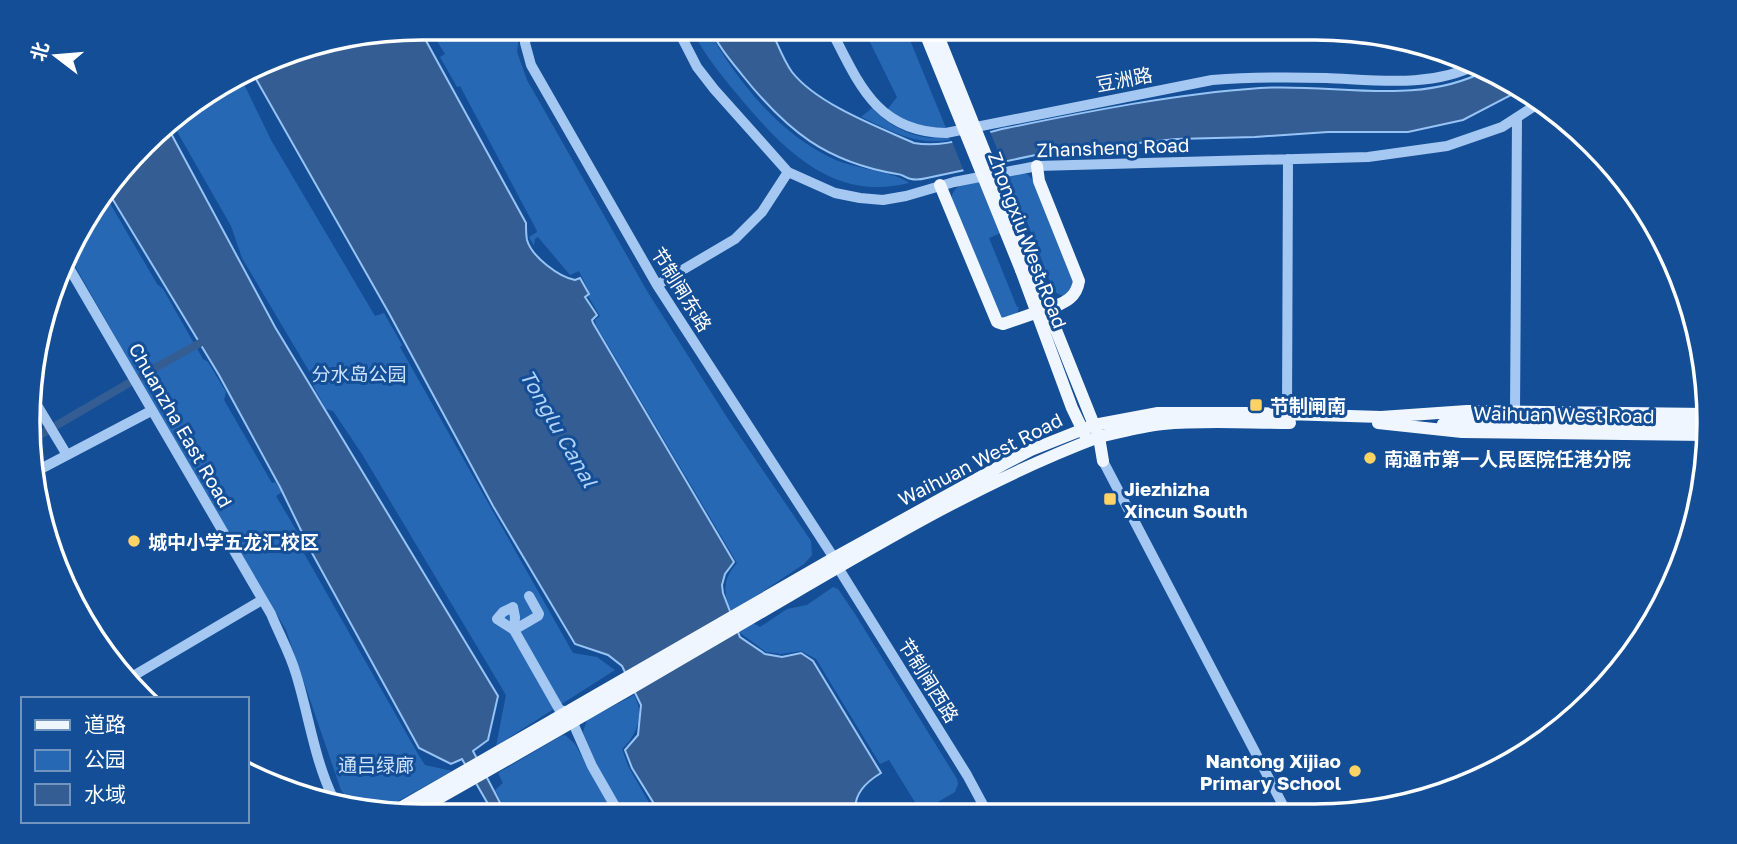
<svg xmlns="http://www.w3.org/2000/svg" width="1737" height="844" font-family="'Golos Text','Noto Sans SC',sans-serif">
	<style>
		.green { fill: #2768b5 }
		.water { fill: #345e93; stroke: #97c3f5; stroke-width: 2 }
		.pier { fill: #144e96 }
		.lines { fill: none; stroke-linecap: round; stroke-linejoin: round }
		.canal { stroke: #345e93; stroke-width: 8 }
		.minor { stroke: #a5c8f2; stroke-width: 10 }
		.major { stroke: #f0f6ff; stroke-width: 12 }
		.major-bridge { stroke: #f0f6ff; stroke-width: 12 }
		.poi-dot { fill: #ffd266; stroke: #144e96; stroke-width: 2.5 }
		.labels { text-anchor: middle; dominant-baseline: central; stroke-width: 6; stroke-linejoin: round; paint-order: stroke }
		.street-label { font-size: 19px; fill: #fff; stroke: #144e96 }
		.park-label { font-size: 19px; fill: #cde3fd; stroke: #144e96 }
		.poi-label { font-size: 19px; font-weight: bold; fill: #fff; stroke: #144e96; text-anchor: start }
		.water-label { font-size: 21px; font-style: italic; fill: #b1d2f9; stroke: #144e96 }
		.rim { fill: none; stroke: #fff; stroke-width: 3.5 }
	</style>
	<rect width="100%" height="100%" fill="#144e96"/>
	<path class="green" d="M429,28H520L517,52L527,80L647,291L728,419L811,541L812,555L804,564L732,612C722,594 723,578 737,563L596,325L595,320L600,316L588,296L590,294L579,271L570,275L538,237L535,239L534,246L529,237L537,232L536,229L460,86L457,87L440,57L445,54Z
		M691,28H707C737,81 780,136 838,161C856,168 898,173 909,183C834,202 785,151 741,99C722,76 704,55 691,28Z
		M863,28H905L946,128C927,131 902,121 887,110L897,97Z
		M241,78L271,140L375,316L384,313L402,345L400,347L573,653L597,657L615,670L496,746L506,695L362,454L333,411L326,409L311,382L312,376L242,258L231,226L171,121L182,110Z
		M872,108C892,129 921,142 949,137L950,140C915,146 892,131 861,117Z
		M1021,173L1027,174L1033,180L1073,281L1072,291L1063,296L1054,292L1027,222L989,238L1017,307H1019L1017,314L1005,319L999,316L951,200C952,191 956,188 963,183Z
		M104,193L157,284L163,289L203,359L208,362L226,392L224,400L272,483L275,482L282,492L276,496L305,545L301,548L418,754L425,765L452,771L384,809L350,802L341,790L286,630L173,438L71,259L94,203Z
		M833,587L838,589L855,614L957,779L958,784L955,792L921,812L889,760L880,764L816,659L801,651L781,654L766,652L739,632L753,623L760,627L787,609L807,605Z
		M634,695C645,714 637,735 622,749L628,766L656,815H624L598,770L583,732L587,720Z
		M565,735L575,744L614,815L509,816L495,790L503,783L498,773L561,736Z"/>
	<path class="water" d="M419,28L526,223C526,229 526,235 527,240C532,257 559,277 575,280L580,278L589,294L585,297L597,315L592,320L593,323L734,562L725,574L722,585L723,593L740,637L765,654L782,657L801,653L813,661L881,773C866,782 852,795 856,814L661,815L632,768L625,750L638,735L641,705L622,666L608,655L575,644L493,506L390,315L252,72L295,49Z
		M710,28H770C777,42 783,60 792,72C817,104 878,127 914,143C946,149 976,134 1007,128C1090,111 1175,94 1260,88C1335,83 1415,107 1485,71L1517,92L1463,120L1408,132H1328L1255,137L1176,139L1045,153L927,178C923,179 916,180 911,179C906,178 902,174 897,174C826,162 787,131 743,76C731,61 718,46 710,28Z
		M167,126L275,327L498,696L488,740L473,751L507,816H495L462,759L451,764L419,748L312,553L280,487L219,375L107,190Z"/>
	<path class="pier" d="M989,129L1004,166L965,174L951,139Z"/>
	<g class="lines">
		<path class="canal" d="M153,369L200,343
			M140,377L146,373
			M33,439L129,383"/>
		<path class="minor" d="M528,28L525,43L531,65L657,285L834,558
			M677,28L697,67L714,89L788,172L835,193L860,198L883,200L906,196L954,182L1037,166L1368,157L1447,146L1502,127L1536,105
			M830,28C858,82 876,132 946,133L1212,80C1251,77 1288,77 1326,78C1376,80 1430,88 1476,65
			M68,266L271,614C279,634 290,653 296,674C309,716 314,758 333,798
			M657,285L735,239L762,212L788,172
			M34,400L67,455
			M1515,412L1517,118
			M1287,415L1288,159
			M1103,461L1287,813
			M31,474L151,411
			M837,566L967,775L988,814
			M529,596L539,614L538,616L514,630L497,619L503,612L513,607L515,617L514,630L559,709L566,712L573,723L592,766L620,815
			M128,679L262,600"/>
		<path class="major" d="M1037,166L1039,181L1079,281C1076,300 1062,303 1047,310
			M940,185L997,322L1003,324L1035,313
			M1030,265L1096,430
			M1021,270L1072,408L1085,435
			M1378,423L1462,432L1706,435
			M1443,424L1467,422L1709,424
			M1103,461L1099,437C1120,432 1142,426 1163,424C1205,420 1248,423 1290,423
			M395,811L834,558L1004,464L1031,450L1094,425L1158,413H1254L1381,417L1467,411L1707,414
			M411,814C530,747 648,679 765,610C873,547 982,481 1099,437"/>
		<path class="major-bridge" d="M923,28L1021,270
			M935,28L1030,265"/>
	</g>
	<g class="poi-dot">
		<rect x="1249" y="398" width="14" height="14" rx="3.5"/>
		<circle cx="1370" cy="458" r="7"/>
		<rect x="1103" y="492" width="14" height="14" rx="3.5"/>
		<circle cx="134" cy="541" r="7"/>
		<circle cx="1355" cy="771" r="7"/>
	</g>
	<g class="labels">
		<g class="street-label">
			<text transform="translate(1124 79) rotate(-11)">豆洲路</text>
			<text transform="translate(1113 147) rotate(-2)">Zhansheng Road</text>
			<text transform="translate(1028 240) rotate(69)">Zhongxiu West Road</text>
			<text transform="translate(682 289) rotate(58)">节制闸东路</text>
			<text transform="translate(1564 414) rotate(1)">Waihuan West Road</text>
			<text transform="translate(181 425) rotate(60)">Chuanzha East Road</text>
			<text transform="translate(980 459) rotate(-27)">Waihuan West Road</text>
			<text transform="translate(929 680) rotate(58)">节制闸西路</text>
		</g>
		<g class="park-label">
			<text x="359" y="373">分水岛公园</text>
			<text x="376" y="764">通吕绿廊</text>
		</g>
		<g class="poi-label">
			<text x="1270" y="405">节制闸南</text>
			<text x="1384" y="458">南通市第一人民医院任港分院</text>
			<text x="1124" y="488">Jiezhizha<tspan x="1124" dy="22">Xincun South</tspan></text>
			<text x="148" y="541">城中小学五龙汇校区</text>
			<text x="1341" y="760" text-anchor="end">Nantong Xijiao<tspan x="1341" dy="22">Primary School</tspan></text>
		</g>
		<g class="water-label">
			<text transform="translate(559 428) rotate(60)">Tonglu Canal</text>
		</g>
	</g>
	<path d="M0 0H1737V844H0ZM422 40H1315A382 382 0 0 1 1697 422V422A382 382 0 0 1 1315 804H422A382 382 0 0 1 40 422V422A382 382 0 0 1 422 40Z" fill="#144e96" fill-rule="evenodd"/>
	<path class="rim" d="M422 40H1315A382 382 0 0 1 1697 422V422A382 382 0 0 1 1315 804H422A382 382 0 0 1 40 422V422A382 382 0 0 1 422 40Z"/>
	<rect x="21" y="697" width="228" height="126" fill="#144e96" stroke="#7295c0" stroke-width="2"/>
	<rect x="35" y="720" width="35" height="10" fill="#f0f6ff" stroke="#7295c0" stroke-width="2"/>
	<text x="84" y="732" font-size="21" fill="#ffffff">道路</text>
	<rect x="35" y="750" width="35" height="21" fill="#2768b5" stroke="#7295c0" stroke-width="2"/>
	<text x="84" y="767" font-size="21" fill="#ffffff">公园</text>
	<rect x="35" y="784" width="35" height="21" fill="#345e93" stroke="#7295c0" stroke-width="2"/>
	<text x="84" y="802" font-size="21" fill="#ffffff">水域</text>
	<g transform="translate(56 56) rotate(286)" stroke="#144e96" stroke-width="5" paint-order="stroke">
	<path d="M0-5L12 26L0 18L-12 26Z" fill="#ffffff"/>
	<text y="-10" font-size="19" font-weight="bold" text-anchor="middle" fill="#ffffff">北</text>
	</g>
</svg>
